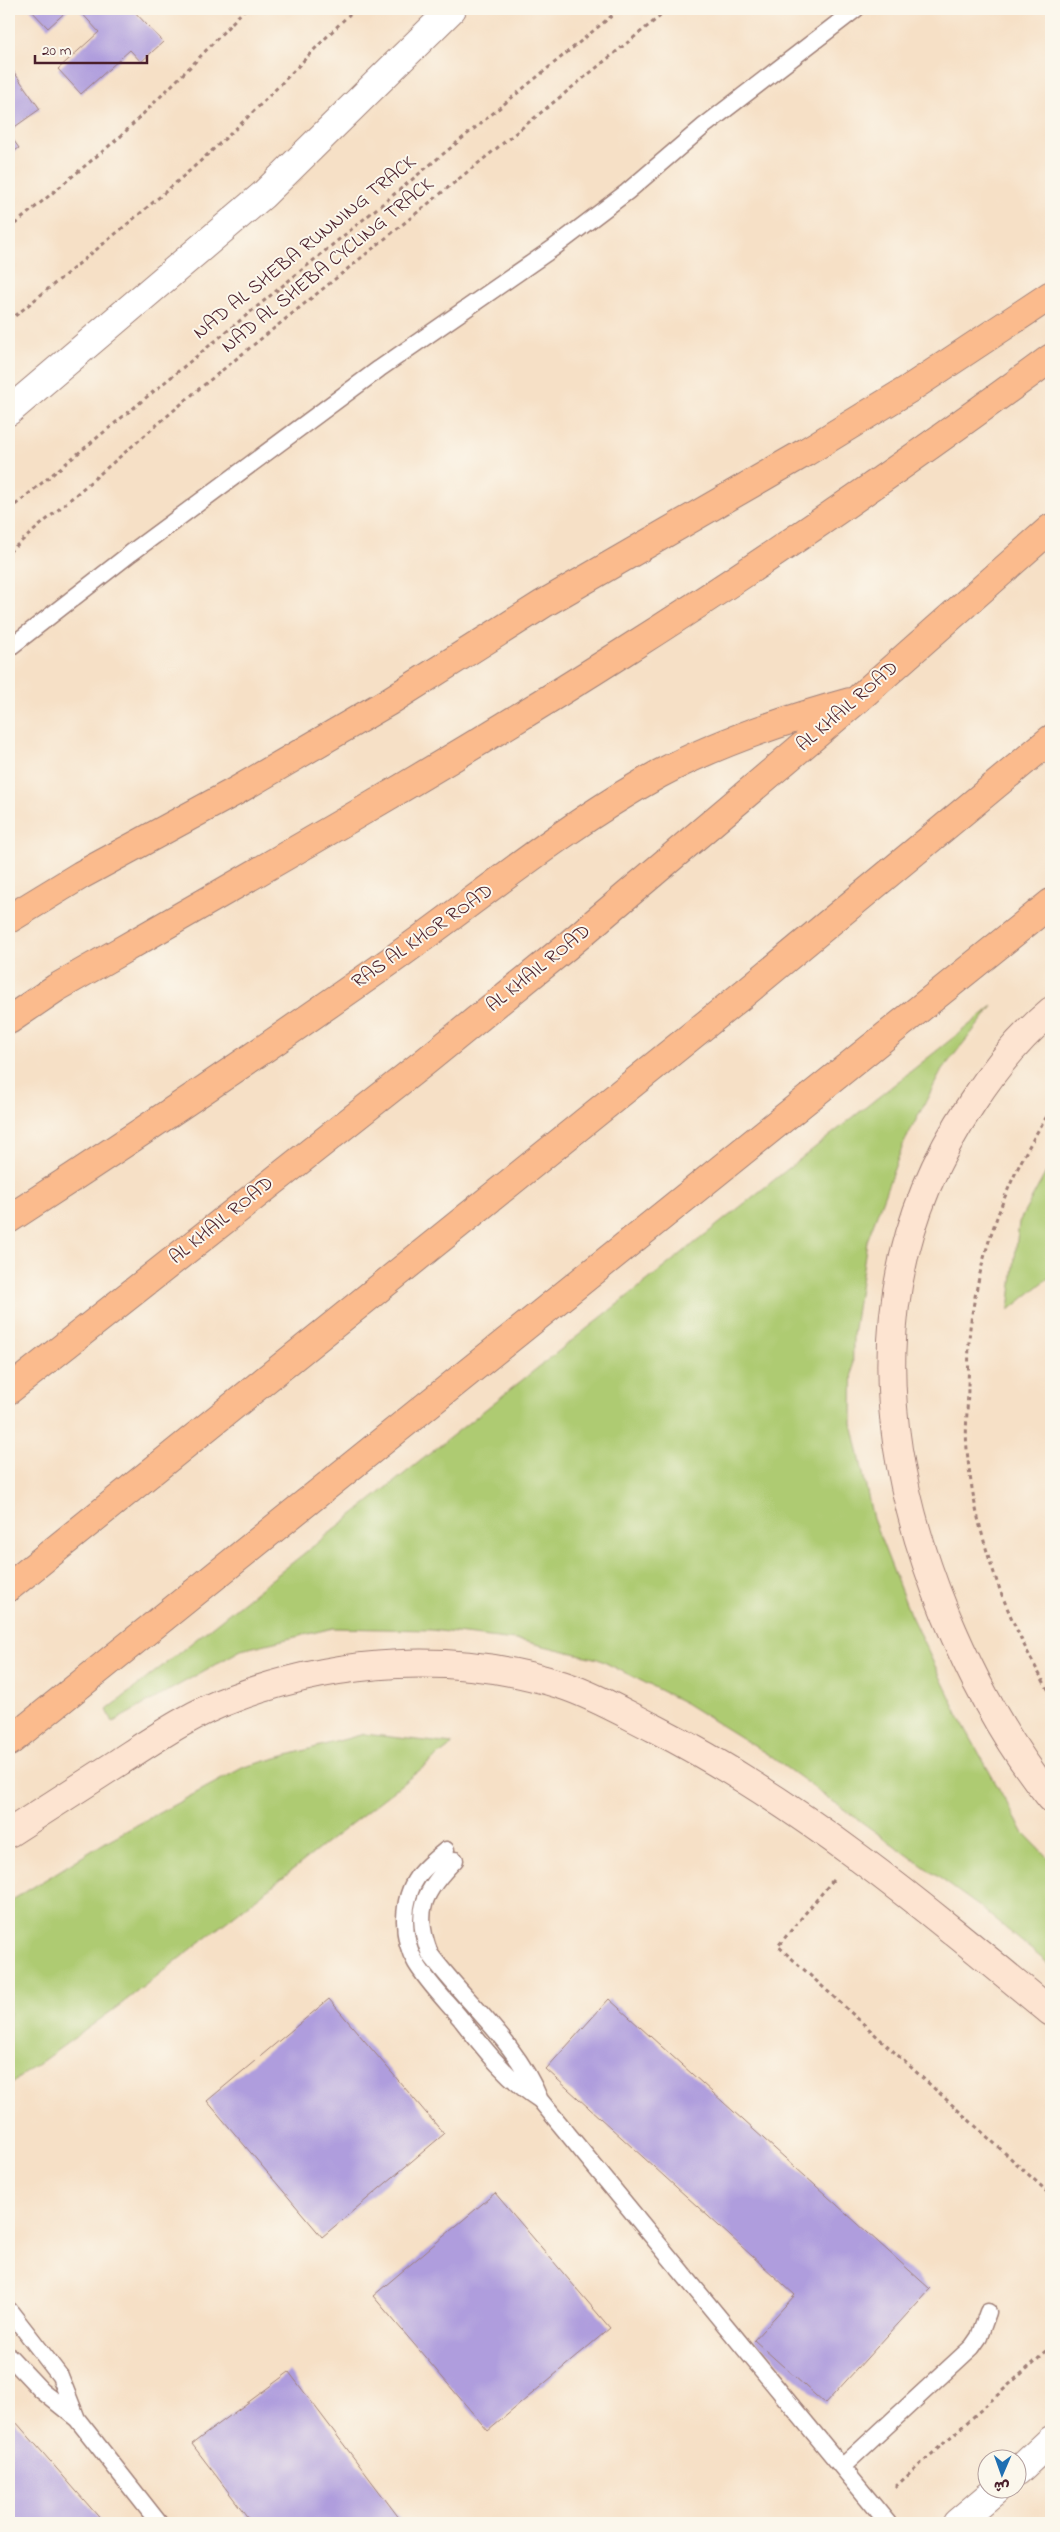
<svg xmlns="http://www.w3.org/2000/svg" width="1060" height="2532" font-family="'Indie Flower','Playpen Sans Arabic',sans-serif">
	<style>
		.green { fill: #aecb72; stroke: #7c754e }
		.building { fill: #af9ddd }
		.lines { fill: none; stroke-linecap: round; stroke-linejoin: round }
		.lane-casing { stroke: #a08078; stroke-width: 19 }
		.street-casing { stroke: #a08078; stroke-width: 30 }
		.secondary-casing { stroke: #a08078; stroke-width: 30 }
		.highway-casing { stroke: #a08078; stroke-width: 30 }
		.path { stroke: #a08078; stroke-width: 3; stroke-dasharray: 4 4; stroke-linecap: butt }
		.lane { stroke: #fff; stroke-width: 16 }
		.street { stroke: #fff; stroke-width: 28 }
		.secondary { stroke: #fde4d1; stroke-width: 28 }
		.highway { stroke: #fbbb8d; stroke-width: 28 }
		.labels { text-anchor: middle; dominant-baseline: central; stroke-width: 4; stroke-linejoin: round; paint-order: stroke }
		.street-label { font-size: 20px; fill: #4a1f2b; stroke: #fbf7ec }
	</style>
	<rect width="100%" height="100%" fill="#fbf7ec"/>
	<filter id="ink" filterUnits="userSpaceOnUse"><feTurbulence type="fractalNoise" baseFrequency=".02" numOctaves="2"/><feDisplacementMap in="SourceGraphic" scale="10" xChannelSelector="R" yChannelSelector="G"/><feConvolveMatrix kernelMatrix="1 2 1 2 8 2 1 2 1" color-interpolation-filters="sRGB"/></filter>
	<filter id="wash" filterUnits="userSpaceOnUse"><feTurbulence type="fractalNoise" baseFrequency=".0096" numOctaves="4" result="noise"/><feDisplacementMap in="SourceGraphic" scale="20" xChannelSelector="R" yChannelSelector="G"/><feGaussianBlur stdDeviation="1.12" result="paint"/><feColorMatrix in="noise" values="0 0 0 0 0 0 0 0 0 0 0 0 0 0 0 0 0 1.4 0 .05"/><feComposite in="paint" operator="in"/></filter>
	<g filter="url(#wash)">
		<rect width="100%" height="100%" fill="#f6e0c6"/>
		<path class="green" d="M993,1006L942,1070L903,1145L867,1241L853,1335L852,1423L873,1519L910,1614L964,1726L1023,1832L1051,1861V1966L980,1907L767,1754L685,1703L598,1659L523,1641L431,1630L333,1628L241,1650L113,1722L107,1710Z
			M1051,1163V1276L1009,1310L1019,1222Z
			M364,1734L453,1744L120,2005L9,2085V1902L109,1840L244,1767Z"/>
		<g id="blocks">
			<path class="building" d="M30,9H69L48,28Z
				M78,9H132L163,42L141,62L130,50L81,94L58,69L99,32Z
				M9,65L40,109L9,131Z
				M9,134L19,148L9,155Z
				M329,1999L444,2134L322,2237L207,2101Z
				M609,1999L930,2289L825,2404L754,2340L795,2295L546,2069Z
				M495,2193L610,2328L488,2431L373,2296Z
				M289,2372L403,2523H252L192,2444Z
				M9,2414L104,2523H9Z"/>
		</g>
	</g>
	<g filter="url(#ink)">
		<use href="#blocks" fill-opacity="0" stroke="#a08078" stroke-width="1"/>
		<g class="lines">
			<g class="lane-casing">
				<path id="lane" d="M9,648L131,553L379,369L552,249L627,192L704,126L856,9
					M446,1850C436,1858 426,1866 418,1876C401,1900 401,1938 416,1963C428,1983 446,2001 461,2019C485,2050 507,2079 540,2100
					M455,1860C424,1891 413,1911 430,1954C467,2004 516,2041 540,2100L888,2523
					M9,2310L60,2376L77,2419
					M9,2356L41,2390L77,2419L159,2523
					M842,2467L972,2347L979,2337L988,2312"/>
			</g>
			<g class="street-casing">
				<path id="street" d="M9,411L263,195L452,9
					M1018,2471L1051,2440
					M957,2523L996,2490"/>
			</g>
			<g class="secondary-casing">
				<path id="secondary" d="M1051,1011C1020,1037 994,1069 972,1103C864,1264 874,1439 945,1613C972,1678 1006,1743 1051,1798
					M9,1833C46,1809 82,1786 119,1762C156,1738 192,1713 234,1698C338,1659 455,1651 562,1685C593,1695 624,1713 654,1728C799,1802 926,1908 1051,2012"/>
			</g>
			<g class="highway-casing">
				<path id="highway" d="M9,919L81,875L236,791L388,702L543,604L806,452L909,389L1051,295
					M9,1020L56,988C246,879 437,771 622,653C769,560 911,461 1051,358
					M9,1219C137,1136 264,1050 389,962C478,899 563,827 659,774C719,742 784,720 850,702
					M9,1390L426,1061L566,947L858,699L1051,528
					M9,1587L741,996L1051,739
					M9,1742L1051,903"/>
			</g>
			<path class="path" d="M9,229L121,136L196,61L245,9
				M9,321C79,263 151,207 218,145C266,102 309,53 355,9
				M9,510L620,9
				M9,552L194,393L669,9
				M1051,1110C1008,1175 980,1250 970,1328C968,1346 969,1366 968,1385C968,1406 965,1428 967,1449C974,1534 1007,1622 1051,1694
				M833,1880L778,1946L1051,2195
				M895,2487L1051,2347"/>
			<use href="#lane" class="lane"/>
			<use href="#street" class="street"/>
			<use href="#secondary" class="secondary"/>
			<use href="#highway" class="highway"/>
		</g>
	</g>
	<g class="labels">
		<g class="street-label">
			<text transform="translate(305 248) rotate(-39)">NAD AL SHEBA RUNNING TRACK</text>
			<text transform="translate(328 266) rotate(-39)">NAD AL SHEBA CYCLING TRACK</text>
			<text transform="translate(848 707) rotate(-41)">AL KHAIL ROAD</text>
			<text transform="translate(423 937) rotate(-35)">RAS AL KHOR ROAD</text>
			<text transform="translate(539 969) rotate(-39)">AL KHAIL ROAD</text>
			<text transform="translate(222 1221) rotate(-39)">AL KHAIL ROAD</text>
		</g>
	</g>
	<rect width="1060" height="2532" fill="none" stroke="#fbf7ec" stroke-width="30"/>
	<g transform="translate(1002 2474) rotate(182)"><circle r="24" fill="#fbf7ec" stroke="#b4a19f"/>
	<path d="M0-4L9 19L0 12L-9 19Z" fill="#1f6fb2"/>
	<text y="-8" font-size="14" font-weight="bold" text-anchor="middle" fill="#4a1f2b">ش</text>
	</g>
	<path d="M35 55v8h112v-8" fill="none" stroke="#4a1f2b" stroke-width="2.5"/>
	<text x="42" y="55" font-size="15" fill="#4a1f2b" stroke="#fbf7ec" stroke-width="4" paint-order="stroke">20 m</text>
</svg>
